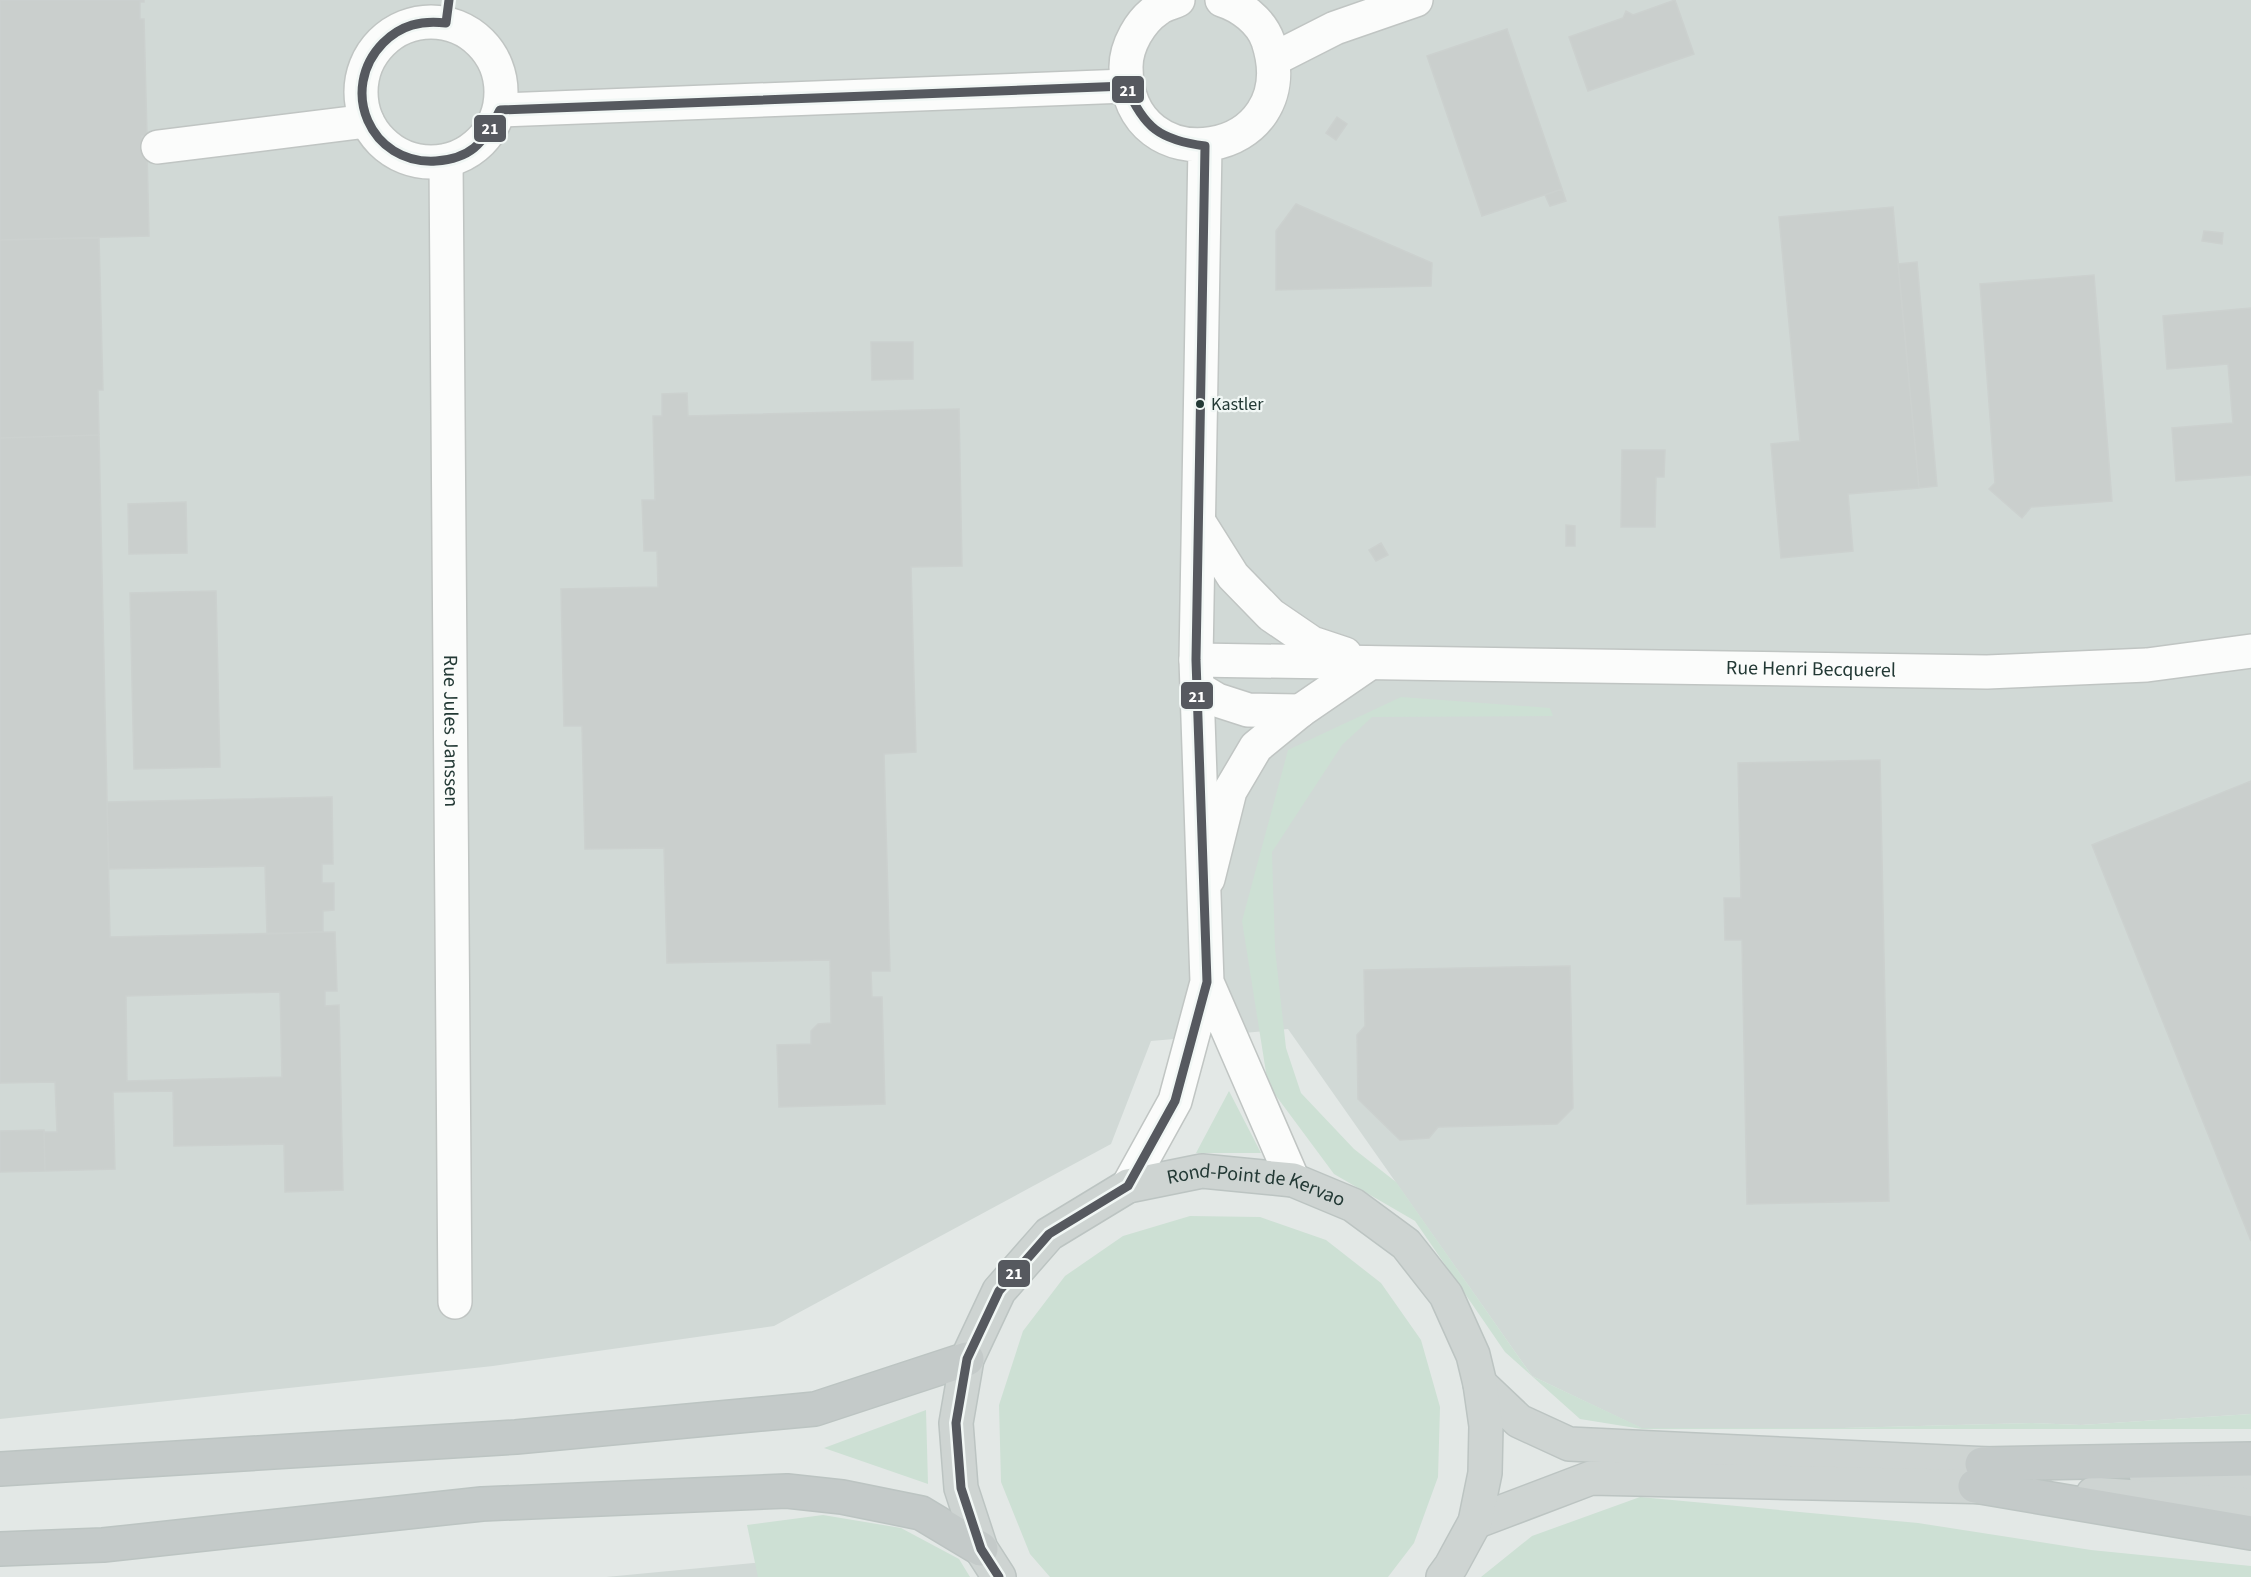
<svg xmlns="http://www.w3.org/2000/svg" width="2251" height="1577" font-family="'Source Sans 3',sans-serif">
	<style>
		.built { fill: #d1d9d6 }
		.green { fill: #cde0d4 }
		.building { fill: #cacfcd; stroke: #ccd1cf; stroke-width: 1.5; fill-rule: evenodd }
		.lines { fill: none; stroke-linecap: round; stroke-linejoin: round }
		.minor-casing { stroke: #c0c5c3; stroke-width: 36 }
		.tertiary-casing { stroke: #c0c5c3; stroke-width: 36 }
		.primary-casing { stroke: #bcc4c2; stroke-width: 36 }
		.trunk-casing { stroke: #bcc4c2; stroke-width: 36 }
		.minor { stroke: #fbfcfb; stroke-width: 33 }
		.tertiary { stroke: #fbfcfb; stroke-width: 33 }
		.primary { stroke: #ced4d2; stroke-width: 33 }
		.trunk { stroke: #c4cac9; stroke-width: 33 }
		.bus-1-casing { stroke: #f1f7f5; stroke-width: 14 }
		.bus-1 { stroke: #56595f; stroke-width: 9 }
		.bus-dot { fill: #233935; stroke: #f1f7f5; stroke-width: 2 }
		.labels { text-anchor: middle; dominant-baseline: central; stroke-width: 4.5; stroke-linejoin: round; paint-order: stroke }
		.bus-label { font-size: 18px; fill: #233935; stroke: #f1f7f5; text-anchor: start }
		.street-label { font-size: 20px; fill: #233935; stroke: #f1f7f5 }
		.line-badge { stroke: #f1f7f5; stroke-width: 2 }
		.badge-label { font-size: 16px; text-anchor: middle; font-weight: bold; fill: #fff }
	</style>
	<rect width="100%" height="100%" fill="#e3e8e6"/>
	<path class="built" d="M0,0H2251V1414L2081,1425L2032,1423L1843,1428H1641L1532,1376L1288,1029L1151,1041L1111,1144L774,1326L493,1366L0,1419Z
		M847,1554L887,1577H606Z"/>
	<path class="green" d="M1401,697L1550,708L1553,716L1372,717L1342,745L1272,852L1275,949L1286,1048L1301,1093L1354,1149L1396,1182L1532,1376L1642,1428H1843L2032,1423L2081,1425L2251,1414V1429H1642L1580,1419L1505,1352L1415,1221L1334,1174L1268,1085L1242,921L1288,750Z
		M1229,1091L1261,1153H1196Z
		M1190,1216L1260,1217L1326,1240L1381,1283L1421,1340L1440,1407L1438,1477L1414,1543L1388,1577H1050L1030,1554L1001,1482L999,1405L1023,1331L1065,1276L1123,1236Z
		M926,1410L928,1484L824,1448Z
		M1640,1497L1918,1523L2091,1550L2251,1566V1577H1481L1532,1536Z
		M823,1515L901,1528L959,1559L970,1577H758L747,1525Z"/>
	<path class="building" d="M0,0H144V2H140V19H144L147,135L142,136L143,152L147,151L149,236L0,240Z
		M1675,0L1694,54L1588,91L1569,37L1623,18L1626,11L1633,15Z
		M1507,29L1562,189L1482,216L1427,56Z
		M1337,117L1347,124L1336,140L1326,133Z
		M1562,189L1566,201L1550,206L1545,195Z
		M1296,204L1432,263L1431,286L1276,290V231Z
		M1893,207L1919,488L1848,494L1853,551L1781,558L1771,444L1800,441L1779,217Z
		M2204,231L2223,233L2222,244L2202,241Z
		M99,238L103,390H98L99,435L0,438V240Z
		M1917,262L1937,486L1919,488L1898,264Z
		M2094,275L2112,501L2031,507L2022,518L1989,489L1995,483L1980,284Z
		M2251,308V475L2176,481L2172,428L2233,423L2228,364L2167,369L2163,316Z
		M871,342H913V379L872,380Z
		M687,393L688,416L959,409L962,566L911,567L916,752L884,754L890,971H871L872,997H882L885,1104L779,1107L777,1045L811,1044V1031L818,1024L831,1023L830,960L667,963L664,848L585,849L582,726H564L561,589L658,587L657,551H644L642,500H655L653,416H662V394Z
		M99,435L110,937L335,932L337,991H325V1006L339,1005L343,1190L285,1192L284,1144L174,1146L173,1091L113,1092L115,1169L45,1171L44,1132H57L55,1082L0,1083V438ZM280,992L282,1077L127,1081L126,996Z
		M1622,450H1665L1664,477H1656L1655,527H1621Z
		M186,502L187,553L129,554L128,504Z
		M1566,525L1575,526V546H1566Z
		M1381,543L1388,555L1376,561L1369,550Z
		M216,591L220,767L134,769L130,593Z
		M1880,760L1889,1201L1747,1204L1742,940H1725L1724,898H1741L1738,763Z
		M2251,781V1241L2092,845Z
		M332,797L333,864H322V883H334V910L323,911V932L267,934L265,866L109,869L107,802Z
		M1570,966L1573,1108L1557,1124L1438,1127L1429,1138L1400,1140L1358,1099L1357,1035L1365,1026L1364,970Z
		M44,1130L45,1171L0,1172V1131Z"/>
	<g class="lines">
		<g class="minor-casing">
			<g id="minor">
				<circle cx="431" cy="92" r="70"/>
				<path d="M1274,59L1335,28L1416,0"/>
				<path d="M500,110L1126,86"/>
				<path d="M158,147L367,121"/>
				<path id="s1" d="M446,161L455,1302"/>
				<path d="M1199,522L1233,576L1271,615L1312,643L1345,654"/>
				<path id="s2" d="M1196,660L1987,672L2147,665L2251,651"/>
				<path d="M1197,688L1217,700L1248,710L1300,711"/>
				<path d="M1208,879L1230,791L1256,747L1300,711L1370,663"/>
			</g>
		</g>
		<g class="tertiary-casing">
			<path id="tertiary" d="M1178,0C1172,3 1163,5 1158,9C1140,21 1126,46 1126,67C1126,187 1307,160 1268,41C1261,21 1241,6 1222,0
				M1207,982L1293,1180
				M1128,1186L1175,1101L1207,982L1196,660L1205,146"/>
		</g>
		<g class="primary-casing">
			<g id="primary">
				<path d="M1480,1384L1519,1421L1569,1444L2010,1465"/>
				<path d="M2146,1474L2251,1480"/>
				<path d="M2093,1494L2251,1505"/>
				<path d="M1475,1522L1591,1478L1996,1487"/>
				<path id="s3" d="M999,1577L981,1549L961,1488L956,1423L967,1359L999,1291L1049,1234L1128,1186L1202,1171L1293,1180L1353,1205L1406,1244L1446,1295L1473,1355L1480,1384L1486,1426L1485,1473L1475,1522L1451,1566L1443,1577"/>
			</g>
		</g>
		<g class="trunk-casing">
			<path id="trunk" d="M1982,1464L2251,1459
				M0,1469L516,1437L815,1409L967,1359
				M1975,1486L2251,1533
				M0,1549L103,1545L482,1504L787,1491L842,1497L921,1513L981,1549"/>
		</g>
		<use href="#minor" class="minor"/>
		<use href="#tertiary" class="tertiary"/>
		<use href="#primary" class="primary"/>
		<use href="#trunk" class="trunk"/>
		<g class="bus-1-casing">
			<path id="bus-1" d="M449,0L446,23C421,20 401,25 383,43C338,89 370,165 436,161C450,160 463,157 474,148C486,138 493,123 500,110L1126,86C1144,128 1160,140 1205,146L1196,660L1207,982L1175,1101L1128,1186L1049,1234L999,1291L967,1359L956,1423L961,1488L981,1549L999,1577"/>
		</g>
		<use href="#bus-1" class="bus-1"/>
	</g>
	<circle class="bus-dot" cx="1200" cy="404" r="5"/>
	<g class="labels">
		<g class="bus-label">
			<text x="1211" y="404">Kastler</text>
		</g>
		<g class="street-label">
			<text stroke="none"><textPath href="#s2" startOffset="615">Rue Henri Becquerel</textPath></text>
			<text stroke="none"><textPath href="#s1" startOffset="570">Rue Jules Janssen</textPath></text>
			<text stroke="none"><textPath href="#s3" startOffset="602">Rond-Point de Kervao</textPath></text>
		</g>
	</g>
	<g class="line-badge">
		<rect x="1111" y="75" width="34" height="29" rx="6" fill="#56595f"/>
		<rect x="473" y="114" width="34" height="29" rx="6" fill="#56595f"/>
		<rect x="1180" y="681" width="34" height="29" rx="6" fill="#56595f"/>
		<rect x="997" y="1259" width="34" height="29" rx="6" fill="#56595f"/>
	</g>
	<g class="badge-label">
		<text x="1128" y="96">21</text>
		<text x="490" y="134">21</text>
		<text x="1197" y="702">21</text>
		<text x="1014" y="1279">21</text>
	</g>
</svg>
